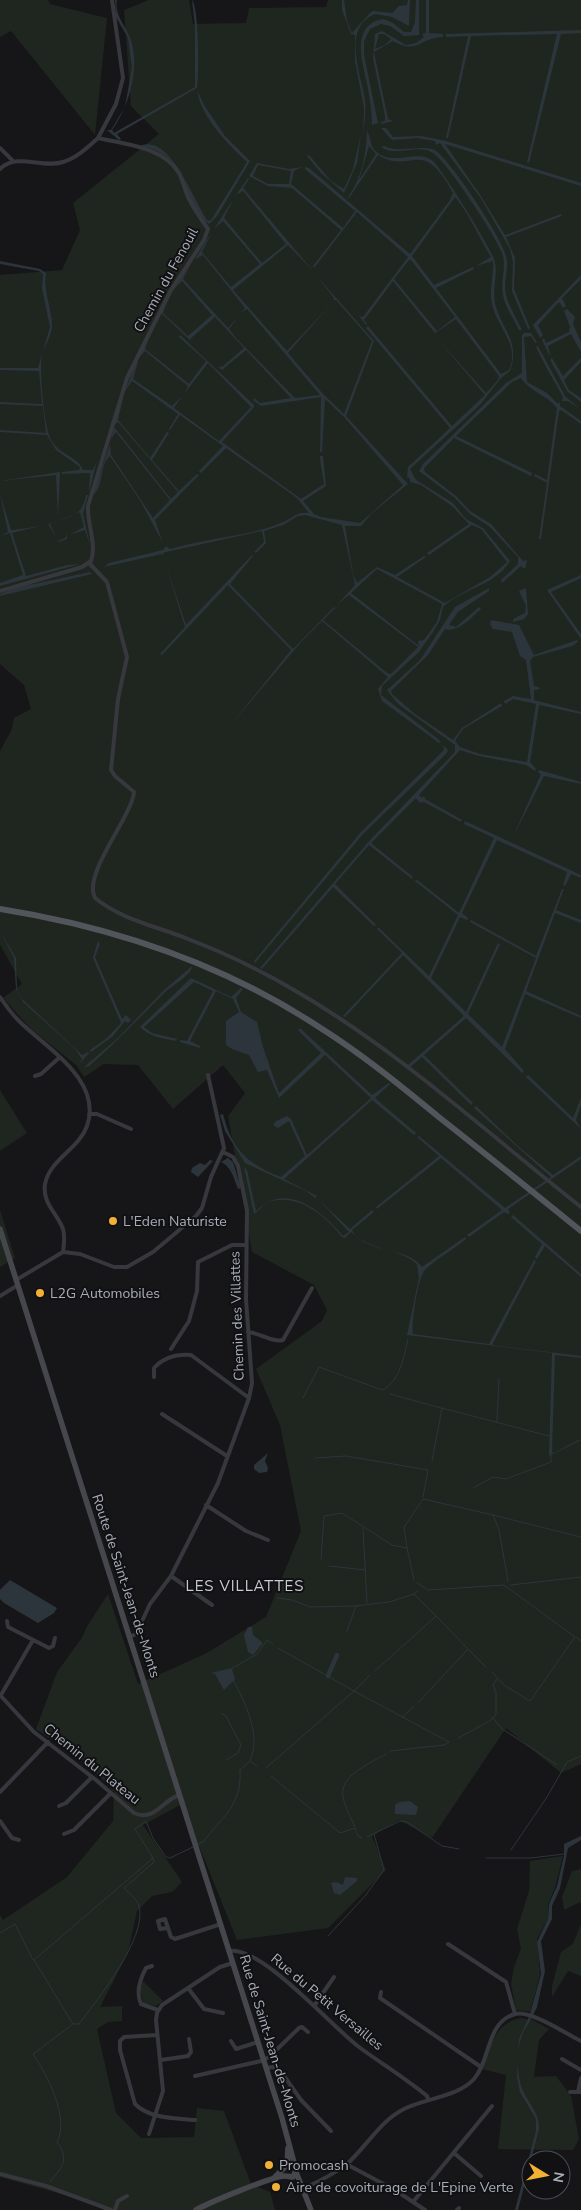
<svg xmlns="http://www.w3.org/2000/svg" width="581" height="2210" font-family="'Nunito Sans',sans-serif">
	<style>
		.green { fill: #1e261f }
		.water { fill: #2c353c; fill-rule: evenodd }
		.lines { fill: none; stroke-linecap: round; stroke-linejoin: round }
		.stream { stroke: #2c353c; stroke-width: 1 }
		.canal { stroke: #2c353c; stroke-width: 4.5 }
		.minor { stroke: #37383d; stroke-width: 4 }
		.secondary { stroke: #45474d; stroke-width: 5.5 }
		.primary { stroke: #53555c; stroke-width: 6 }
		.poi-dot { fill: #f2b134; stroke: #111113; stroke-width: 2 }
		.labels { text-anchor: middle; dominant-baseline: central; stroke-width: 4; stroke-linejoin: round; paint-order: stroke }
		.street-label { font-size: 14px; fill: #a8adb8; stroke: #111113 }
		.poi-label { font-size: 14px; fill: #a8adb8; stroke: #111113; text-anchor: start }
		.neighbourhood-label { font-size: 15px; letter-spacing: 1px; fill: #c9ccd4; stroke: #111113 }
	</style>
	<rect width="100%" height="100%" fill="#161618"/>
	<path class="green" d="M0,0H48L50,4L107,18L95,135L11,31L0,37Z
		M149,0H189L193,24L246,23L249,8L326,7L328,0H581V1764L561,1773L506,1728L432,1838L399,1820L372,1836L386,1870L328,1928L237,1940L182,1804L143,1825L182,1882L172,1892L152,1896L137,1911L128,1953L100,2007L122,2006V2021L108,2022L97,2029L116,2113L141,2138L194,2137L197,2108L224,2111L251,2184L270,2192L275,2210H119L0,2177V1915L3,1920L67,1877L113,1821L114,1792L87,1763L83,1764L85,1762L36,1729L57,1672L83,1636L86,1628L108,1594L138,1684L205,1654L266,1617L301,1531L280,1425L256,1369L322,1321L327,1310L314,1285L252,1252L228,1116L245,1093L223,1065L173,1109L138,1065L104,1064L84,1077L76,1065L31,1029L3,998L22,984L0,945V751L11,731L14,718L31,709L24,685L0,664V275L62,270L80,230L73,203L159,134L131,106L124,10Z
		M0,1090L27,1133L0,1151Z
		M0,1210L15,1258L0,1267Z
		M563,1856L555,1888L548,1904V1919L537,1939L540,1975L530,2012L516,2010L511,1984L514,1967L521,1949L517,1929L529,1891L530,1861Z
		M581,1869V1904L580,1902L564,1910L562,1897L572,1871Z
		M581,1924V1976L568,1971L552,1997V1986L561,1952L573,1944Z
		M143,1981L163,2001L156,2006L143,2003L140,1989Z
		M521,2018L533,2020L549,2029L539,2040L534,2077L556,2076L571,2096L579,2139L573,2150L498,2149L506,2075L482,2069C492,2045 493,2024 521,2018Z"/>
	<path class="water" d="M115,0H117C114,15 126,26 131,40C140,68 129,107 112,130L114,133L195,87V26L192,0C199,7 199,74 197,88L117,134L121,139L119,140L107,130H111L125,107L132,67L128,38L116,17Z
		M342,0H344L347,21L352,33L370,13L373,11L392,13L399,6L407,5L408,0H410L409,26L392,17L375,14C341,28 361,74 365,100C366,111 365,121 363,132L364,108L355,61V35L351,34L342,10Z
		M416,0H419V35L404,36L390,26L381,24L370,29L364,41V55L378,123L372,125C372,113 370,101 368,89C364,67 348,24 384,19L393,23L404,32H411L415,22Z
		M426,0H429V33L443,34V37C419,38 418,55 393,41L374,52L388,119L393,121L381,124V122L385,121V116L373,58L375,34L382,31L406,45L416,43L424,37L422,34L426,33ZM379,34H384L391,39L385,45L375,49Z
		M581,30V33L561,34L529,163L527,162L557,34L471,36L448,138H446L468,36L446,37V34Z
		M197,90L204,105L225,136L250,161L217,216L209,224C176,197 192,155 140,146C170,132 194,202 208,221L211,220L247,162C227,143 202,119 197,90Z
		M381,128H386L393,137L421,136L446,141L581,183V186L445,144L479,193L505,235L561,214L562,216L506,237L515,258L514,289L530,328L528,329L512,291L513,262L510,249L480,197L440,143L436,145L435,141L417,138L392,140Z
		M367,131C370,135 370,142 373,148C389,170 416,147 433,161C442,169 493,251 495,262C498,276 491,292 496,307C504,332 520,343 510,371L501,378L480,405L410,469L416,480L453,503L466,519L483,528L510,561C495,586 463,588 443,607L440,620L433,632L419,652L382,686L381,695L438,739L441,742L439,743L382,701L378,689L388,677L322,621L302,641L229,727L291,650L228,585L162,655L160,654L185,627L164,559L186,625L252,555L253,556L230,584L293,649L334,607L335,608L323,620L387,673L391,674L418,647L349,595L337,605L355,585L342,525L305,515L298,516L283,525L264,531L266,543L256,553L254,552L264,542L262,531L166,552L163,553V556L162,554L104,567L109,563L163,550L166,546L170,549C206,538 246,537 281,523C292,519 296,511 309,513L297,498L226,448L201,473L199,471L223,446L180,415L170,430L169,429L178,414L132,381L125,391L136,362H138L133,379L172,406L182,396L174,408L219,441L251,407L208,363L184,394L188,386L145,351L137,360L149,337L145,349L189,384L206,361L179,337L180,335L254,405V407L222,442L301,499L324,484L320,460V456H323L326,486L303,501L314,514L321,517L360,523L403,485L344,417L325,399L322,452H320L321,397L261,406L253,400L254,398L260,403L291,398L246,350L222,370L218,366L222,367L244,348L215,317L190,339L191,341L161,313L168,298L163,313L188,336L212,315L182,281L173,290L193,260L183,279L228,328L240,315L229,329L236,338L295,398L320,395L247,309L241,313L245,308L203,255L195,259L212,232L202,252L231,287L260,264L223,221L214,229L234,198L224,218L262,263L286,244L243,191L236,195L248,178L249,179L243,188L314,272L288,245L233,290L287,351L332,303L288,353L323,394L344,414L372,341L336,300H333L334,298L316,275L374,341L346,416L408,484L371,514L361,526H345L353,574L357,583L377,567L395,575L424,556L426,557L397,577L445,603L490,577L507,562L481,529L472,525L429,555L427,553L469,524L452,506L421,485L410,482V478L407,477L408,467L450,428L366,328L368,326L452,426L485,395L436,337L486,393L498,380L499,376L456,319L435,333L393,281L364,320L367,324L366,325L359,316L363,317L408,257L357,212L314,268L313,266L341,230L292,188L268,186L249,176L257,163L289,169L302,167L294,171L291,184L343,228L355,211L305,169V167L309,168L410,254L450,200L453,193C421,134 412,176 378,155L349,198L348,197C362,178 366,155 367,131ZM369,146L376,154L359,180ZM258,165L291,171L289,184H268L253,176ZM455,197C469,213 479,238 491,257L476,266L493,261C494,276 488,293 493,308C499,329 520,346 509,370L501,374L436,288L474,269L473,267L434,285L412,256ZM409,260H411L455,317L437,331L394,279ZM377,569L442,604L437,622L424,640L418,641L419,646L351,593Z
		M361,134L357,163L344,193L321,173L307,156L309,155L331,181L344,189L353,169Z
		M384,146C399,154 418,144 435,150C451,161 501,236 506,256C509,266 505,276 505,287C505,301 516,317 522,330H519C514,319 505,307 503,295C500,281 507,267 502,253C496,236 447,162 433,153C418,143 396,158 381,147Z
		M0,261L40,269L46,273C43,292 52,308 52,326C52,336 44,346 42,355C39,371 44,419 49,435C55,454 78,456 83,470H93L104,444L97,460L89,493L90,473L62,474V472L79,470L80,467L56,450L47,435L0,432V430L46,433L43,406L0,404V402L42,404L39,371L0,370V368H38L50,327L42,288L43,274L39,271L0,264Z
		M581,275V279L562,298L566,306L563,308L560,303H558L538,325L543,335L540,338L533,325Z
		M567,309L575,317L573,324L581,342V352L571,334L548,346L550,355H549L542,340L544,338L546,343L569,332L570,327L564,311Z
		M524,333H531L537,342L535,343L531,336L524,337L527,382L547,393L558,404L560,402V406L581,421V424L561,410L559,411L541,539H539L547,483L534,476L535,474L547,480L557,408C547,395 530,392 521,378L512,382L456,436L532,473L531,476L454,438L424,468L425,472L456,496L470,511L491,524L523,561L527,560L525,569L521,566L502,583L501,580L518,564V557L490,527L470,514L455,498L419,471L423,464L506,383L522,373V335Z
		M538,346L565,396L581,410L568,401H562L563,397C554,381 544,364 536,347Z
		M552,358L563,376L581,358V362L564,380L569,390L581,398V402L567,391L550,360Z
		M124,394L118,420L150,458L167,432L169,433L152,460L179,491L197,474L199,475L155,520L163,543L141,502L110,456C99,464 104,488 93,495L110,444L111,455L153,518L170,500L116,432L111,439L114,427L171,499L178,492L118,422L114,425Z
		M60,472L58,517L56,475L0,481Z
		M0,494L11,530C27,529 68,522 80,510C83,507 85,500 86,495H88L83,514L90,545L85,530L69,535L84,527L80,512L50,524L58,541L65,538L67,534V539L59,542L48,524L12,533L26,576L67,565L80,564L0,586V583L23,575L10,533L0,536L8,532Z
		M90,572L92,574L0,596V594L15,588Z
		M581,575V578L551,592L581,634V639L547,590Z
		M489,588V591L458,612L449,625L456,627L479,607L481,609C472,617 458,633 445,629L428,655L391,691L392,694L415,714L453,740L462,728L501,703L502,706L463,729L455,741L460,747L480,754L527,762L536,704L513,699L505,704L504,701L513,696L531,699L526,660L520,656L512,632L493,629L490,624L491,620L519,625L534,655L577,640L578,642L572,646L533,657L530,661L534,686L539,687L540,689L534,690V700L581,712V714L539,705L530,762L536,769L535,771L526,765L479,756L460,750L419,795L422,798L424,796L425,799L462,820L461,822L424,802L420,803L416,798L371,843L413,877L412,879L369,845L335,884L376,925L374,926L333,887L262,969L260,968L371,839L455,752V745L398,704L387,690L420,660L455,607Z
		M526,588L528,614L524,619L513,622V619L525,613L526,606L519,591Z
		M443,745L448,750L446,754L363,834L255,963L254,961L361,832L444,750Z
		M539,770L581,782V784L544,776L512,839L541,774L538,773Z
		M465,821L581,875V878L571,874L565,886L563,885L567,872L497,840L462,913L468,918L467,920L460,917L431,978L466,1012L498,943L500,944L468,1014L502,1047L536,958L470,922L471,920L536,956L562,889H564L556,910L581,920V923L555,913L526,991L581,1016V1018L525,994L505,1049L524,1071L522,1073L466,1018L424,1055L473,1103L471,1105L422,1057L410,1067L408,1065L464,1016L403,955L345,1017L343,1016L402,953L377,929L378,927L429,976L458,915L415,881L416,879L459,913L494,838L464,824Z
		M0,931L16,958L17,990L21,998L82,1055L88,1052L89,1053L79,1064L82,1059L75,1049L23,1002L16,989L14,958Z
		M98,941L100,944L95,957L122,1019L126,1015L131,1020L128,1023L125,1021L113,1036L91,1052L90,1050L107,1038L121,1023L93,958Z
		M192,966C192,975 173,985 165,992C140,1017 116,1043 89,1066L84,1067L118,1038L164,990Z
		M191,978L231,997L241,988L243,989L236,998L241,1012L257,1022L263,1047L279,1093L321,1053L298,1030L300,1028L372,1095L389,1083L390,1084L375,1098L416,1133L414,1135L372,1100L284,1179L317,1196L315,1198L306,1191L245,1163L225,1131L220,1115L223,1114C232,1150 248,1164 281,1177L305,1156L289,1121L278,1128L273,1125L276,1121L287,1116L291,1119L307,1155L371,1098L325,1055L279,1098L267,1070L258,1072L249,1055L232,1049L226,1045V1021L239,1012L233,999L216,991L190,1041L200,1046V1048L180,1042V1040L187,1041L213,991L194,982L144,1027L152,1033L177,1039L176,1041C163,1038 149,1037 140,1027Z
		M528,1075L573,1118L581,1098V1105L576,1120L581,1129L526,1077Z
		M476,1106L519,1147L553,1175L581,1156V1159L508,1209L510,1213L508,1214L504,1212L469,1237L467,1235L502,1210L441,1158L377,1209L376,1207L439,1156L417,1137L419,1136L505,1208L551,1177L474,1108Z
		M228,1158L233,1162L241,1188L238,1189C234,1179 231,1166 221,1162Z
		M210,1160L213,1161L198,1177L191,1172L192,1168L200,1163L205,1165Z
		M244,1167L247,1170L256,1211C286,1180 323,1212 343,1236L349,1232L319,1200L350,1229L372,1210L374,1212L352,1230C361,1250 396,1248 413,1259C417,1261 419,1264 422,1267L465,1237L466,1239C453,1250 437,1258 425,1270C418,1276 411,1324 413,1334L489,1344L534,1260L536,1261L492,1345L581,1356V1358L555,1355L552,1452L554,1453L578,1440H581L549,1456L552,1353L407,1335L419,1278L417,1264C399,1248 371,1251 351,1232L345,1238L342,1237C326,1216 297,1192 269,1202C263,1204 260,1210 254,1214Z
		M513,1215L581,1274V1277L545,1246L537,1259L535,1257L542,1244L511,1217Z
		M268,1453L265,1461L268,1468L267,1472L259,1473L254,1469V1465Z
		M10,1580L57,1608L54,1613L38,1623L4,1603L0,1599V1590Z
		M248,1627H252L253,1635L263,1643L253,1655L248,1652L244,1635Z
		M228,1669H232L235,1679L224,1690L215,1674L211,1673Z
		M410,1801L418,1807L416,1815L395,1814V1805L399,1802Z
		M581,1836V1840L568,1848L560,1888L552,1906V1919L541,1941L545,1971L537,2007L533,2015L530,2014L541,1974L537,1942L548,1919L549,1904L557,1886L564,1856V1844Z
		M345,1877L357,1878V1881L340,1895L334,1893L331,1883L336,1882L343,1885Z
		M529,2017L531,2018C529,2024 524,2029 522,2035C516,2051 516,2078 524,2093C530,2105 540,2115 539,2129L518,2210H515L536,2131V2119L520,2092L517,2076L519,2039Z"/>
	<g class="lines">
		<path class="stream" d="M390,1394L441,1408
			M303,1398L319,1367L382,1390C400,1382 404,1356 408,1339
			M497,1421L499,1379
			M315,1458L346,1456L428,1470L423,1497
			M432,1461L442,1408L549,1436
			M473,1488L493,1477L506,1479L551,1462V1454
			M493,1515L581,1537
			M363,1528L367,1603
			M407,1548L404,1527L423,1499L493,1515L499,1530L508,1581
			M321,1559L324,1516L342,1513L392,1545L407,1548L414,1580
			M329,1566L365,1570
			M417,1583L428,1590L504,1585L575,1637L530,1701L504,1685L492,1672
			M511,1585L581,1577
			M418,1591L414,1594L436,1616
			M277,1598L292,1600L310,1607L356,1606
			M347,1631L356,1606L389,1602L414,1594
			M576,1637L581,1641
			M469,1650L486,1667
			M231,1669L257,1654L267,1640L273,1644
			M375,1671L436,1616L468,1649L418,1703
			M370,1675L354,1691L449,1742L444,1745L390,1751
			M233,1680C245,1701 262,1737 250,1760
			M222,1714L226,1716L241,1745L238,1753L226,1760
			M403,1717L414,1706
			M493,1718L501,1728L557,1765
			M458,1738L490,1721L496,1714V1692L493,1685L497,1679
			M266,1768L354,1691L278,1648
			M271,1776L340,1833L355,1828L358,1836L362,1838
			M355,1827C351,1818 345,1807 343,1797C339,1775 371,1763 386,1754
			M367,1837L400,1821L407,1822L442,1846L459,1849
			M198,1844L203,1842C223,1816 242,1805 240,1770L250,1761L257,1766
			M511,1850L547,1797L567,1762L581,1756
			M486,1858H531L564,1854
			M0,1933L15,1924L33,1960
			M328,1936L365,1896L384,1870L374,1834
			M74,2024H79C97,2000 148,1937 139,1906C137,1899 129,1893 124,1888L154,1862L153,1858
			M50,2182C62,2167 70,2160 57,2142C70,2119 47,2074 33,2054L73,2024L34,1960L153,1858L135,1829L146,1821L153,1838L166,1857L170,1858L193,1847"/>
		<path class="canal" d="M328,1676L337,1655"/>
		<path class="minor" d="M98,138L116,104L123,78L112,0
			M0,148L13,161
			M0,169C18,152 42,169 63,162C77,158 88,147 98,138C125,144 163,147 179,173C183,181 185,191 189,199C194,209 201,219 208,229L204,240L171,290L127,378L88,506C87,524 97,543 91,561L82,567L0,591
			M89,563L107,582L127,657L118,699L111,770L115,776L134,792C132,817 82,874 95,898C122,920 156,926 188,939C225,953 260,970 294,990C398,1050 487,1133 581,1207
			M0,997C6,1006 12,1014 19,1021C46,1048 103,1080 87,1126C79,1149 50,1159 45,1184C42,1203 57,1213 63,1229C65,1236 64,1245 63,1252
			M35,1076L41,1074L60,1057
			M89,1114H97L131,1129
			M16,1280L63,1252L80,1254L114,1267H127L153,1252L196,1216L202,1208L211,1177L224,1148L208,1075
			M0,1296L18,1285
			M248,1332C260,1333 273,1343 283,1340L312,1288
			M171,1349L189,1321L197,1291L198,1262L232,1245H245
			M154,1377V1368C164,1357 177,1354 191,1355L249,1398
			M162,1414L227,1456
			M206,1505L246,1531L268,1540
			M171,1576L212,1605
			M7,1621L8,1627L49,1648L53,1646L55,1638
			M129,1637L136,1634L150,1604L171,1576L218,1483L249,1398L252,1383L246,1299L247,1210L238,1166L233,1157L223,1152
			M0,1695L34,1732L96,1780L134,1813C154,1822 162,1801 179,1795
			M1,1695L33,1640
			M0,1792L48,1742
			M59,1806L66,1803L92,1777
			M0,1821L12,1838L19,1840
			M64,1834L74,1830L111,1793
			M167,1928L160,1929L158,1921L165,1919L171,1937L175,1939L221,1924
			M448,1944L506,1982L515,2014
			M229,1951C261,1945 332,2027 359,2047C382,2064 405,2078 427,2096L428,2099
			M152,1966L146,1968C140,1979 136,1993 141,2004L158,2010
			M188,1988L204,2009L223,2013
			M381,1992L380,1998L481,2067
			M314,2006L334,1977
			M157,2035L124,2037L120,2041V2050L135,2104C150,2119 175,2118 195,2120
			M231,2041L236,2049L258,2042
			M562,2059L581,2070
			M161,2060L188,2056L191,2052L189,2039
			M266,2068L273,2067L282,2073L301,2100L331,2131
			M195,2076L261,2061L269,2057L299,2028L302,2027L308,2032
			M570,2092H581
			M578,2092L581,2078
			M149,2134L163,2091L156,2020L157,2013L162,2005L220,1967L233,1963
			M454,2153L481,2176
			M346,2164L395,2190L425,2210
			M0,2174L46,2186L111,2210
			M304,2188C318,2182 335,2173 347,2164C367,2146 380,2121 404,2109C425,2098 458,2097 474,2079C491,2060 486,2022 515,2014C531,2010 566,2034 581,2041
			M413,2202L492,2106
			M115,2210L118,2201L127,2196
			M457,2210L459,2208"/>
		<path class="secondary" d="M0,1229L282,2118L296,2170L293,2177C290,2177 288,2176 285,2176C273,2176 208,2203 196,2210
			M296,2172L311,2210
			M274,2178L287,2165L288,2148"/>
		<path class="primary" d="M0,909C113,927 223,964 319,1027C362,1054 401,1086 440,1118C487,1155 534,1193 581,1231"/>
	</g>
	<g class="poi-dot">
		<circle cx="113" cy="1221" r="5"/>
		<circle cx="40" cy="1293" r="5"/>
		<circle cx="269" cy="2165" r="5"/>
		<circle cx="276" cy="2187" r="5"/>
	</g>
	<g class="labels">
		<g class="street-label">
			<text transform="translate(166 280) rotate(-61)">Chemin du Fenouil</text>
			<text transform="translate(237 1316) rotate(-92)">Chemin des Villattes</text>
			<text transform="translate(126 1586) rotate(72)">Route de Saint-Jean-de-Monts</text>
			<text transform="translate(92 1764) rotate(39)">Chemin du Plateau</text>
			<text transform="translate(327 2002) rotate(40)">Rue du Petit Versailles</text>
			<text transform="translate(270 2041) rotate(73)">Rue de Saint-Jean-de-Monts</text>
		</g>
		<g class="poi-label">
			<text x="123" y="1221">L'Eden Naturiste</text>
			<text x="50" y="1293">L2G Automobiles</text>
			<text x="279" y="2165">Promocash</text>
			<text x="286" y="2187">Aire de covoiturage de L'Epine Verte</text>
		</g>
		<g class="neighbourhood-label">
			<text x="245" y="1586">LES VILLATTES</text>
		</g>
	</g>
	<g transform="translate(546 2175) rotate(100)"><circle r="24" fill="#111113" stroke="#4d4f55"/>
	<path d="M0-4L9 19L0 12L-9 19Z" fill="#f2b134"/>
	<text y="-8" font-size="14" font-weight="bold" text-anchor="middle" fill="#a8adb8">N</text>
	</g>
</svg>
